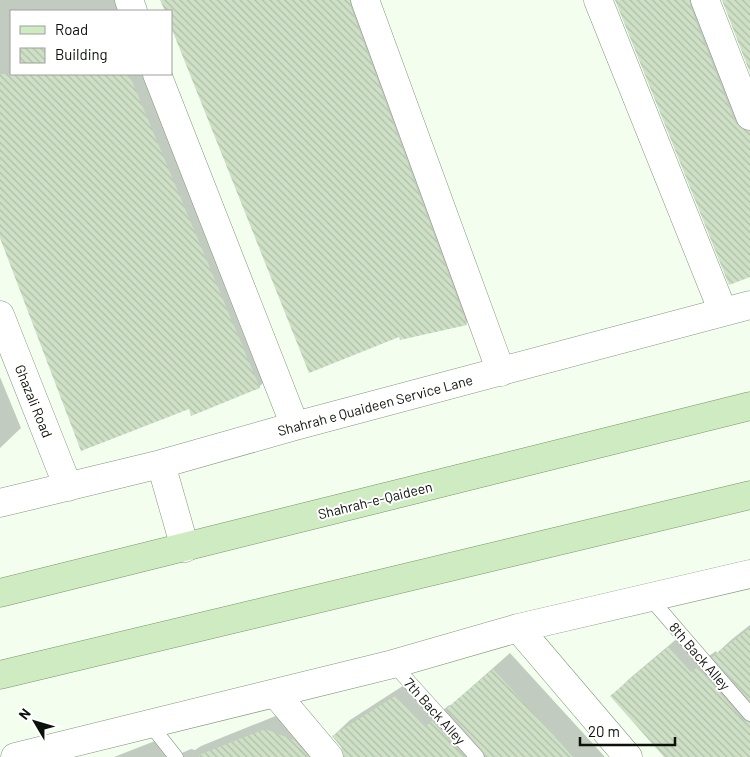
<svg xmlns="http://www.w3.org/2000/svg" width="750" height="757" font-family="Barlow,sans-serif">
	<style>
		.shadow { fill: #0003 }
		.building { fill: url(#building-back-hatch) }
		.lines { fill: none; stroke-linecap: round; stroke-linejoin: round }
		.lane-casing { stroke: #85967e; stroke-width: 15 }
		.street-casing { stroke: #85967e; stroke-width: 29 }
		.primary-casing { stroke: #759766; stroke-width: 29 }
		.lane { stroke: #fff; stroke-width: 14 }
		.street { stroke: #fff; stroke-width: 28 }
		.primary { stroke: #ceebc1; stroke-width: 28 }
		.labels { text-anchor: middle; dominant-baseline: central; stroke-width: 4; stroke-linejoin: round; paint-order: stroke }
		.street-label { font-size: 14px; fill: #0c1209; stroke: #fff }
	</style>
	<defs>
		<pattern id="building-back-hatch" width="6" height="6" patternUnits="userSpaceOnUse" patternTransform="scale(1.25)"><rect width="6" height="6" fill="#cee0c6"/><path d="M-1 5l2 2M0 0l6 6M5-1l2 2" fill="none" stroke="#b0bfa9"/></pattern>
	</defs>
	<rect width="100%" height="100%" fill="#f3feef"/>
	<path class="shadow" d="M0,0H124L128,11H11V74H154L277,369L259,387L189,408L0,235Z
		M161,0H373L484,306L466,323L171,11H166Z
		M616,0H713L750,96V276Z
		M0,377L21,428L0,448Z
		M750,625V757H666L612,696L629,679L686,631L709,656L716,651L717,653L731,640Z
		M510,653L605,757H114L155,741L175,756L191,749L195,750L201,746L283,713L341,756H346L342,746L333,736L350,720L412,680L442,711L449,705L450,706Z"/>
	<path class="building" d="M160,0H350V5L467,325L400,340L399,337L309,373L171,27V11H165Z
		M615,0H690V6L735,122L741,128L750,131V277L729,285Z
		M722,0H750V73Z
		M0,74H129L260,388L191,416L189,409L81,451L0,238Z
		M750,628V701L712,657Z
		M668,647L691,672L698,667L743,720L750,723V757H664L610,696Z
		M493,669L528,707L573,757H486L483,751L446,709Z
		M395,696L425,727L432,721L465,757H344L341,747L332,736Z
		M265,729L294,740L309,757H199V755Z"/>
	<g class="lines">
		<g class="lane-casing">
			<path id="lane" d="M650,598L750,714
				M393,664L477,757
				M149,723L176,757"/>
		</g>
		<g class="street-casing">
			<path id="street" d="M129,0L133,11
				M365,0L501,372
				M598,0L723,312
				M705,0L750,116
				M157,74L295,426
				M0,315L68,487
				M161,464L185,548
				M0,503L161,464L295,426L750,305
				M518,628L628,757
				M275,693L329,757
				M15,757L393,664L518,628L750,574"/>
		</g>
		<g class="primary-casing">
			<path id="primary" d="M0,593L750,406
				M0,675L750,495"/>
		</g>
		<use href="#lane" class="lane"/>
		<use href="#street" class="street"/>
		<use href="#primary" class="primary"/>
	</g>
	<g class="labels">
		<g class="street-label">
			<text transform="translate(34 401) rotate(68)">Ghazali Road</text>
			<text transform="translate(375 405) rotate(-15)">Shahrah e Quaideen Service Lane</text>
			<text transform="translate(375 500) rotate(-14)">Shahrah-e-Qaideen</text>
			<text transform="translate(700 656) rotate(49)">8th Back Alley</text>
			<text transform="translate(435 711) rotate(48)">7th Back Alley</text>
		</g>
	</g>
	<rect x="10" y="10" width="162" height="65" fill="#ffffff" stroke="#9ea09d"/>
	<rect x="20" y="26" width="25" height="8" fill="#ceebc1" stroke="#9ea09d"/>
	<text x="55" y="35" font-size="15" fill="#0c1209">Road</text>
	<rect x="20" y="48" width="25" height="15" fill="url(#building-back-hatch)" stroke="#9ea09d"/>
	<text x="55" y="60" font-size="15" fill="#0c1209">Building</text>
	<g transform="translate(35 722) rotate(308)" stroke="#ffffff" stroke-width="4" paint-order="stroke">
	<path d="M0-4L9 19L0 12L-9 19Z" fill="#0c1209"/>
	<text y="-8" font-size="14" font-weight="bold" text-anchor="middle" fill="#0c1209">N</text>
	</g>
	<path d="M580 737v8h95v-8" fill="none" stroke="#0c1209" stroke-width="2.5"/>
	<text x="588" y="737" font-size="15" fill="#0c1209" stroke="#ffffff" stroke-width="4" paint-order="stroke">20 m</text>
</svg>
